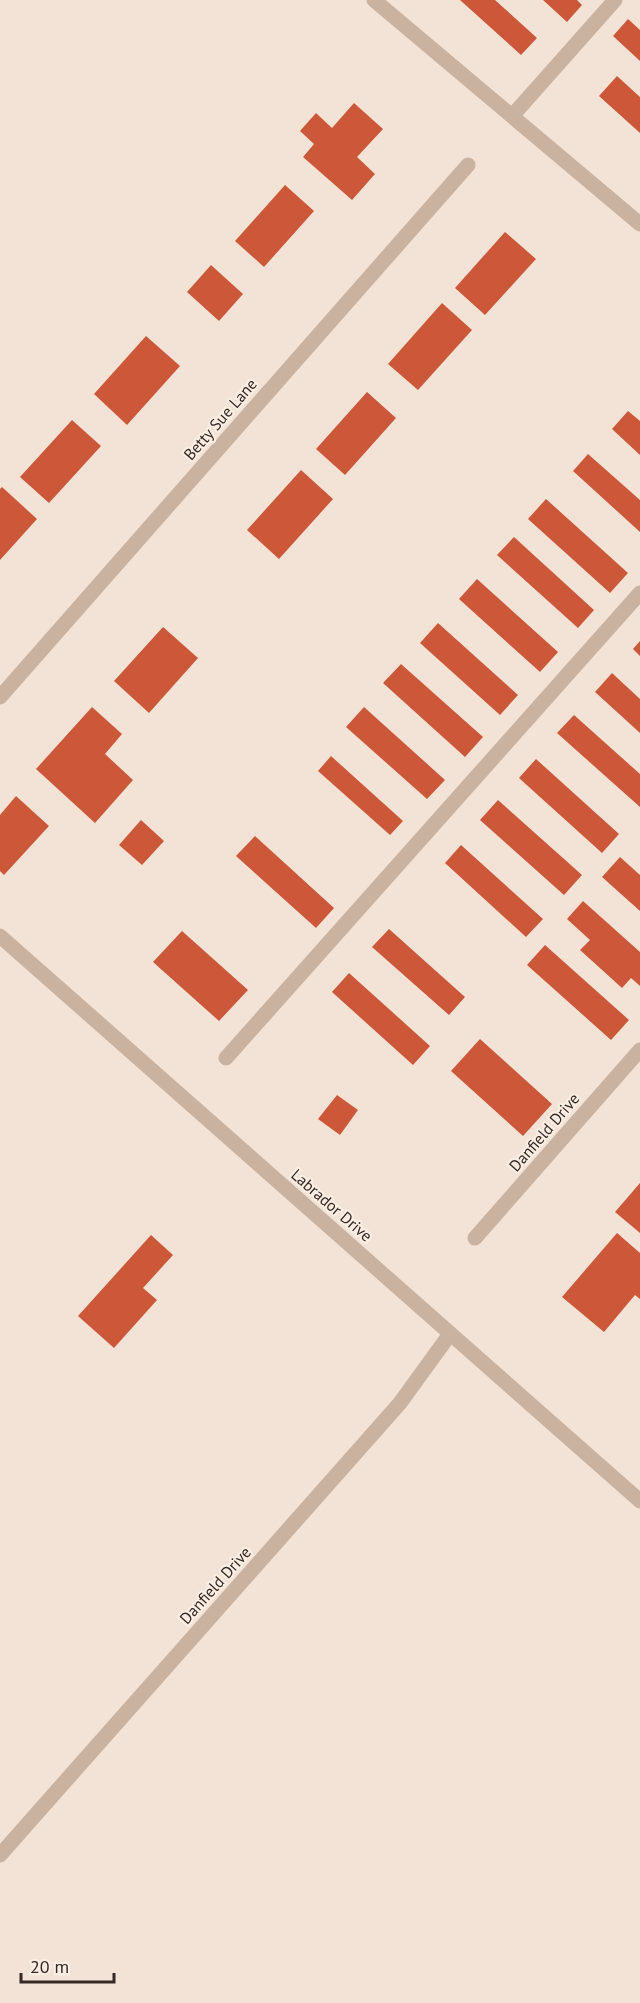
<svg xmlns="http://www.w3.org/2000/svg" width="640" height="2003" font-family="'PT Sans',sans-serif">
	<style>
		.building { fill: #cd5739 }
		.lines { fill: none; stroke-linecap: round; stroke-linejoin: round }
		.minor { stroke: #cab2a1; stroke-width: 15 }
		.labels { text-anchor: middle; dominant-baseline: central; stroke-width: 4.5; stroke-linejoin: round; paint-order: stroke }
		.street-label { font-size: 16px; fill: #342925; stroke: #faeee2 }
	</style>
	<rect width="100%" height="100%" fill="#f2e3d6"/>
	<path class="building" d="M460,0H495L537,38L521,55Z
		M543,0H577L582,5L567,22Z
		M628,19L640,30V61L613,36Z
		M617,76L640,97V133L599,96Z
		M354,103L383,129L357,157L375,174L352,200L303,157L314,144L300,131L316,113L332,128Z
		M285,185L314,211L264,267L235,241Z
		M505,232L536,259L485,315L455,288Z
		M211,265L243,294L219,321L187,292Z
		M442,303L472,330L418,390L388,364Z
		M146,336L180,366L127,425L94,394Z
		M367,392L396,418L345,475L316,449Z
		M628,411L640,421V455L612,429Z
		M72,420L101,446L49,503L20,477Z
		M588,454L640,500V532L573,471Z
		M301,470L333,499L279,559L247,530Z
		M2,487L37,519L0,560V489Z
		M546,499L628,573L610,593L528,519Z
		M514,537L594,610L578,628L497,555Z
		M477,579L558,652L540,672L459,599Z
		M438,623L518,695L500,715L420,643Z
		M163,627L198,658L149,713L114,681Z
		M640,641V656L633,649Z
		M401,664L483,737L465,757L383,683Z
		M612,673L640,699V733L595,692Z
		M92,707L122,734L105,754L133,780L95,823L36,769Z
		M364,707L445,780L427,799L346,727Z
		M574,715L640,774V807L557,733Z
		M331,756L403,821L390,835L318,771Z
		M536,759L619,834L602,853L519,778Z
		M16,796L49,826L4,875L0,871V815Z
		M498,800L582,875L564,895L480,820Z
		M141,820L164,841L142,865L119,845Z
		M255,836L334,908L316,928L236,856Z
		M461,845L543,919L526,937L445,863Z
		M620,857L640,875V911L602,877Z
		M583,901L640,952V986L631,978L622,988L580,950L590,940L567,919Z
		M389,929L465,997L449,1015L372,947Z
		M182,931L248,990L219,1021L153,962Z
		M545,945L629,1020L611,1040L527,965Z
		M349,973L430,1046L413,1065L332,992Z
		M480,1039L552,1104L523,1136L451,1071Z
		M337,1095L358,1110L340,1135L318,1119Z
		M640,1183V1233L615,1212Z
		M617,1233L640,1253V1299L635,1295L604,1332L562,1297Z
		M151,1235L173,1255L143,1288L157,1300L114,1348L78,1316Z"/>
	<g class="lines">
		<path class="minor" d="M374,0L640,224
			M513,115L615,0
			M0,697L468,165
			M0,936L640,1501
			M226,1058L640,593
			M475,1238L640,1050
			M0,1855L400,1403L450,1334"/>
	</g>
	<g class="labels">
		<g class="street-label">
			<text transform="translate(220 419) rotate(-49)">Betty Sue Lane</text>
			<text transform="translate(544 1132) rotate(-49)">Danfield Drive</text>
			<text transform="translate(332 1205) rotate(41)">Labrador Drive</text>
			<text transform="translate(215 1585) rotate(-48)">Danfield Drive</text>
		</g>
	</g>
	<path d="M21 1973v9h93v-9" fill="none" stroke="#342925" stroke-width="3"/>
	<text x="30" y="1973" font-size="18" fill="#342925" stroke="#faeee2" stroke-width="4.5" paint-order="stroke">20 m</text>
</svg>
